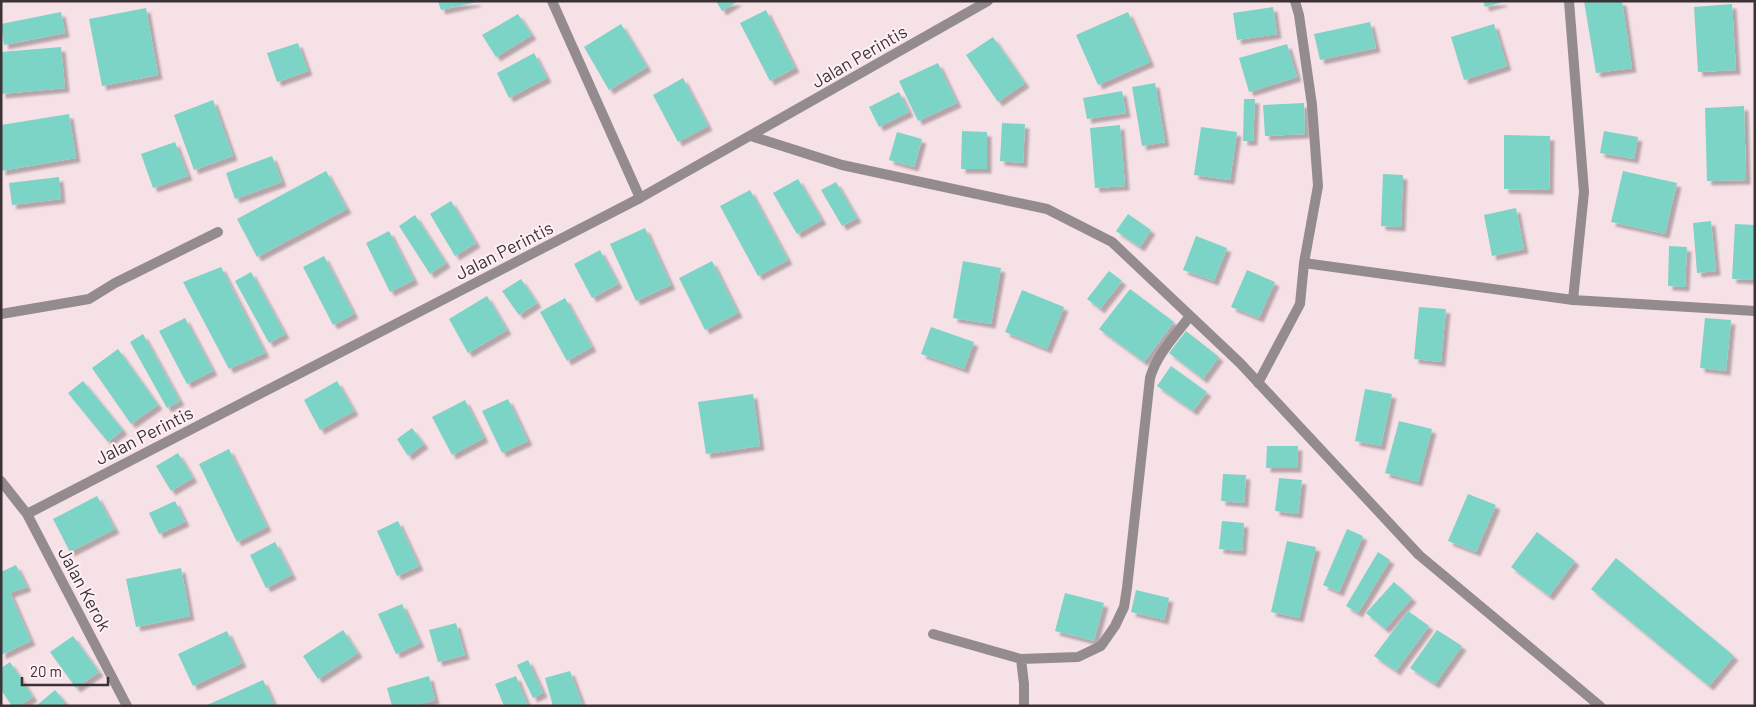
<svg xmlns="http://www.w3.org/2000/svg" width="1756" height="707" font-family="Barlow,sans-serif">
	<style>
		.building { fill: #7cd4c7; filter: url(#shadow) }
		.lines { fill: none; stroke-linecap: round; stroke-linejoin: round }
		.minor { stroke: #948b8e; stroke-width: 10 }
		.labels { text-anchor: middle; dominant-baseline: central; stroke-width: 4; stroke-linejoin: round; paint-order: stroke }
		.street-label { font-size: 18px; fill: #3a3235; stroke: #fef0f4 }
	</style>
	<defs>
		<filter id="shadow"><feDropShadow dx="4.5" dy="4.5" stdDeviation="1" flood-color="#0004"/></filter>
	</defs>
	<rect width="100%" height="100%" fill="#f6e1e7"/>
	<path class="building" d="M438,1H476L477,2L441,10Z
		M716,1H738L722,11Z
		M1483,1H1503V2L1485,7Z
		M1584,1H1622L1632,68L1596,73Z
		M1732,4L1736,70L1698,72L1694,7Z
		M1273,7L1277,34L1237,40L1233,13Z
		M146,8L158,75L102,86L89,19Z
		M766,10L795,68L770,81L740,23Z
		M61,12L65,33L4,45L1,24Z
		M1128,12L1150,62L1098,85L1076,35Z
		M518,14L532,35L496,57L482,35Z
		M1370,22L1376,48L1320,60L1314,34Z
		M621,24L647,67L609,90L584,47Z
		M1494,24L1507,66L1464,80L1451,37Z
		M993,37L1025,83L998,102L966,55Z
		M298,43L308,71L277,82L267,53Z
		M1287,44L1297,77L1249,92L1239,58Z
		M61,47L65,88L1,94V52Z
		M534,53L547,78L509,98L497,73Z
		M938,63L957,103L918,121L899,81Z
		M683,78L708,126L678,142L653,95Z
		M1155,83L1165,142L1142,146L1132,87Z
		M1122,91L1126,113L1087,119L1083,98Z
		M899,92L909,112L879,127L869,107Z
		M1244,99H1255L1253,141H1243Z
		M213,100L233,156L194,170L174,115Z
		M1304,103L1305,134L1265,136L1263,105Z
		M1744,106L1746,180L1707,181L1705,108Z
		M69,114L76,158L1,171V125Z
		M1002,123L1025,124L1023,163L1000,161Z
		M1120,125L1125,186L1095,188L1090,128Z
		M1201,127L1237,132L1230,180L1194,175Z
		M962,131L987,132V169H961Z
		M1604,131L1638,137L1634,159L1600,153Z
		M897,132L922,139L914,167L889,160Z
		M1504,135L1550,136L1549,190L1504,189Z
		M175,142L188,176L153,188L141,154Z
		M272,156L282,182L235,199L226,173Z
		M326,171L347,209L257,257L237,219Z
		M1623,171L1677,183L1665,234L1611,222Z
		M1383,174L1403,175L1401,227L1381,226Z
		M59,177L61,199L12,205L9,183Z
		M798,179L822,220L797,234L773,193Z
		M836,182L857,218L842,226L821,190Z
		M750,190L788,260L758,276L720,206Z
		M451,201L476,243L455,256L430,214Z
		M1516,208L1524,249L1492,256L1484,215Z
		M1128,214L1151,230L1140,247L1116,231Z
		M415,215L446,263L430,274L399,226Z
		M1711,221L1716,271L1697,273L1693,223Z
		M1735,224L1755,225V280L1732,279Z
		M645,228L671,285L636,301L610,244Z
		M389,231L414,280L390,292L366,243Z
		M1196,236L1227,248L1214,281L1183,270Z
		M1669,246L1687,247L1685,287L1668,286Z
		M600,250L618,284L592,298L574,264Z
		M324,256L354,314L333,325L303,267Z
		M712,261L738,313L705,330L679,278Z
		M963,261L1001,268L991,324L953,318Z
		M221,267L265,353L229,369L183,282Z
		M1247,270L1275,282L1259,318L1231,307Z
		M1109,271L1122,281L1100,309L1087,299Z
		M251,272L285,334L269,343L235,281Z
		M521,279L537,303L519,315L502,291Z
		M1130,289L1174,322L1144,362L1099,329Z
		M1022,290L1064,307L1047,349L1005,332Z
		M487,296L507,330L468,353L449,319Z
		M565,298L592,347L567,361L540,312Z
		M1419,307L1446,309L1441,362L1414,359Z
		M185,318L213,371L187,384L159,331Z
		M1705,318L1731,320L1726,371L1700,368Z
		M931,327L974,342L964,369L921,354Z
		M1186,331L1219,357L1203,379L1169,353Z
		M143,334L180,401L167,408L130,342Z
		M118,349L158,405L131,424L92,368Z
		M1171,366L1207,392L1193,411L1157,386Z
		M83,381L123,430L108,442L68,393Z
		M337,381L354,411L320,430L304,400Z
		M1365,389L1392,394L1381,446L1355,441Z
		M753,394L760,446L706,454L698,402Z
		M508,399L528,441L502,453L482,411Z
		M465,400L484,438L452,455L432,417Z
		M1399,421L1432,429L1418,482L1385,473Z
		M412,428L424,444L408,456L397,439Z
		M1267,446H1298L1297,468H1266Z
		M229,449L267,527L237,542L199,464Z
		M178,453L193,478L171,491L156,466Z
		M1223,474L1246,475L1244,503L1221,501Z
		M1279,478L1302,480L1298,514L1275,511Z
		M1468,494L1496,505L1476,552L1448,541Z
		M97,496L115,529L70,552L53,519Z
		M175,501L185,522L159,534L149,513Z
		M398,521L419,566L397,576L377,531Z
		M1222,521L1244,523L1242,551L1219,549Z
		M1347,529L1363,536L1339,592L1323,585Z
		M1537,532L1575,561L1549,596L1511,567Z
		M1287,541L1316,547L1299,618L1271,612Z
		M275,542L292,575L266,588L250,555Z
		M1378,552L1390,560L1358,613L1346,606Z
		M1616,558L1734,656L1709,686L1591,589Z
		M16,565L27,587L10,593L31,641L1,655V572Z
		M181,568L190,616L136,627L126,579Z
		M1394,582L1412,598L1385,629L1366,613Z
		M1136,590L1169,598L1164,620L1131,612Z
		M1065,593L1104,603L1094,641L1055,631Z
		M402,604L420,643L396,654L378,614Z
		M1408,611L1429,626L1396,671L1374,656Z
		M456,623L465,655L438,662L429,630Z
		M343,630L358,653L318,679L303,656Z
		M1437,630L1462,646L1435,684L1410,668Z
		M227,631L242,663L193,686L178,654Z
		M73,636L99,672L76,688L50,652Z
		M528,660L543,693L533,698L517,665Z
		M10,662L33,697L19,706H12L1,690V668Z
		M570,671L583,706H553L545,678Z
		M429,676L435,700L413,706H392L387,688Z
		M516,676L528,706H504L495,684Z
		M263,680L275,706H205Z
		M55,690L65,702L61,706H36Z"/>
	<g class="lines">
		<path class="minor" d="M552,1L640,198
			M1569,1L1584,192L1573,300
			M751,136L842,165L1047,209L1112,242L1240,363L1419,555L1600,706
			M1304,263L1573,300L1755,311
			M1,314L89,299L115,283L218,232
			M1258,383L1300,304L1304,263L1318,186L1312,105L1299,15L1295,1
			M1,481L27,514L127,706
			M27,514L640,198L988,1
			M933,634L1021,659L1078,657L1101,646L1115,626L1124,607L1127,588L1150,378C1157,354 1175,336 1190,316
			M1021,659L1024,684V706"/>
	</g>
	<g class="labels">
		<g class="street-label">
			<text transform="translate(859 56) rotate(-30)">Jalan Perintis</text>
			<text transform="translate(504 250) rotate(-27)">Jalan Perintis</text>
			<text transform="translate(144 435) rotate(-27)">Jalan Perintis</text>
			<text transform="translate(85 589) rotate(62)">Jalan Kerok</text>
		</g>
	</g>
	<rect width="1756" height="707" fill="none" stroke="#3a3235" stroke-width="5"/>
	<path d="M22 677v8h86v-8" fill="none" stroke="#3a3235" stroke-width="2.5"/>
	<text x="30" y="677" font-size="15" fill="#3a3235" stroke="#fef0f4" stroke-width="4" paint-order="stroke">20 m</text>
</svg>
